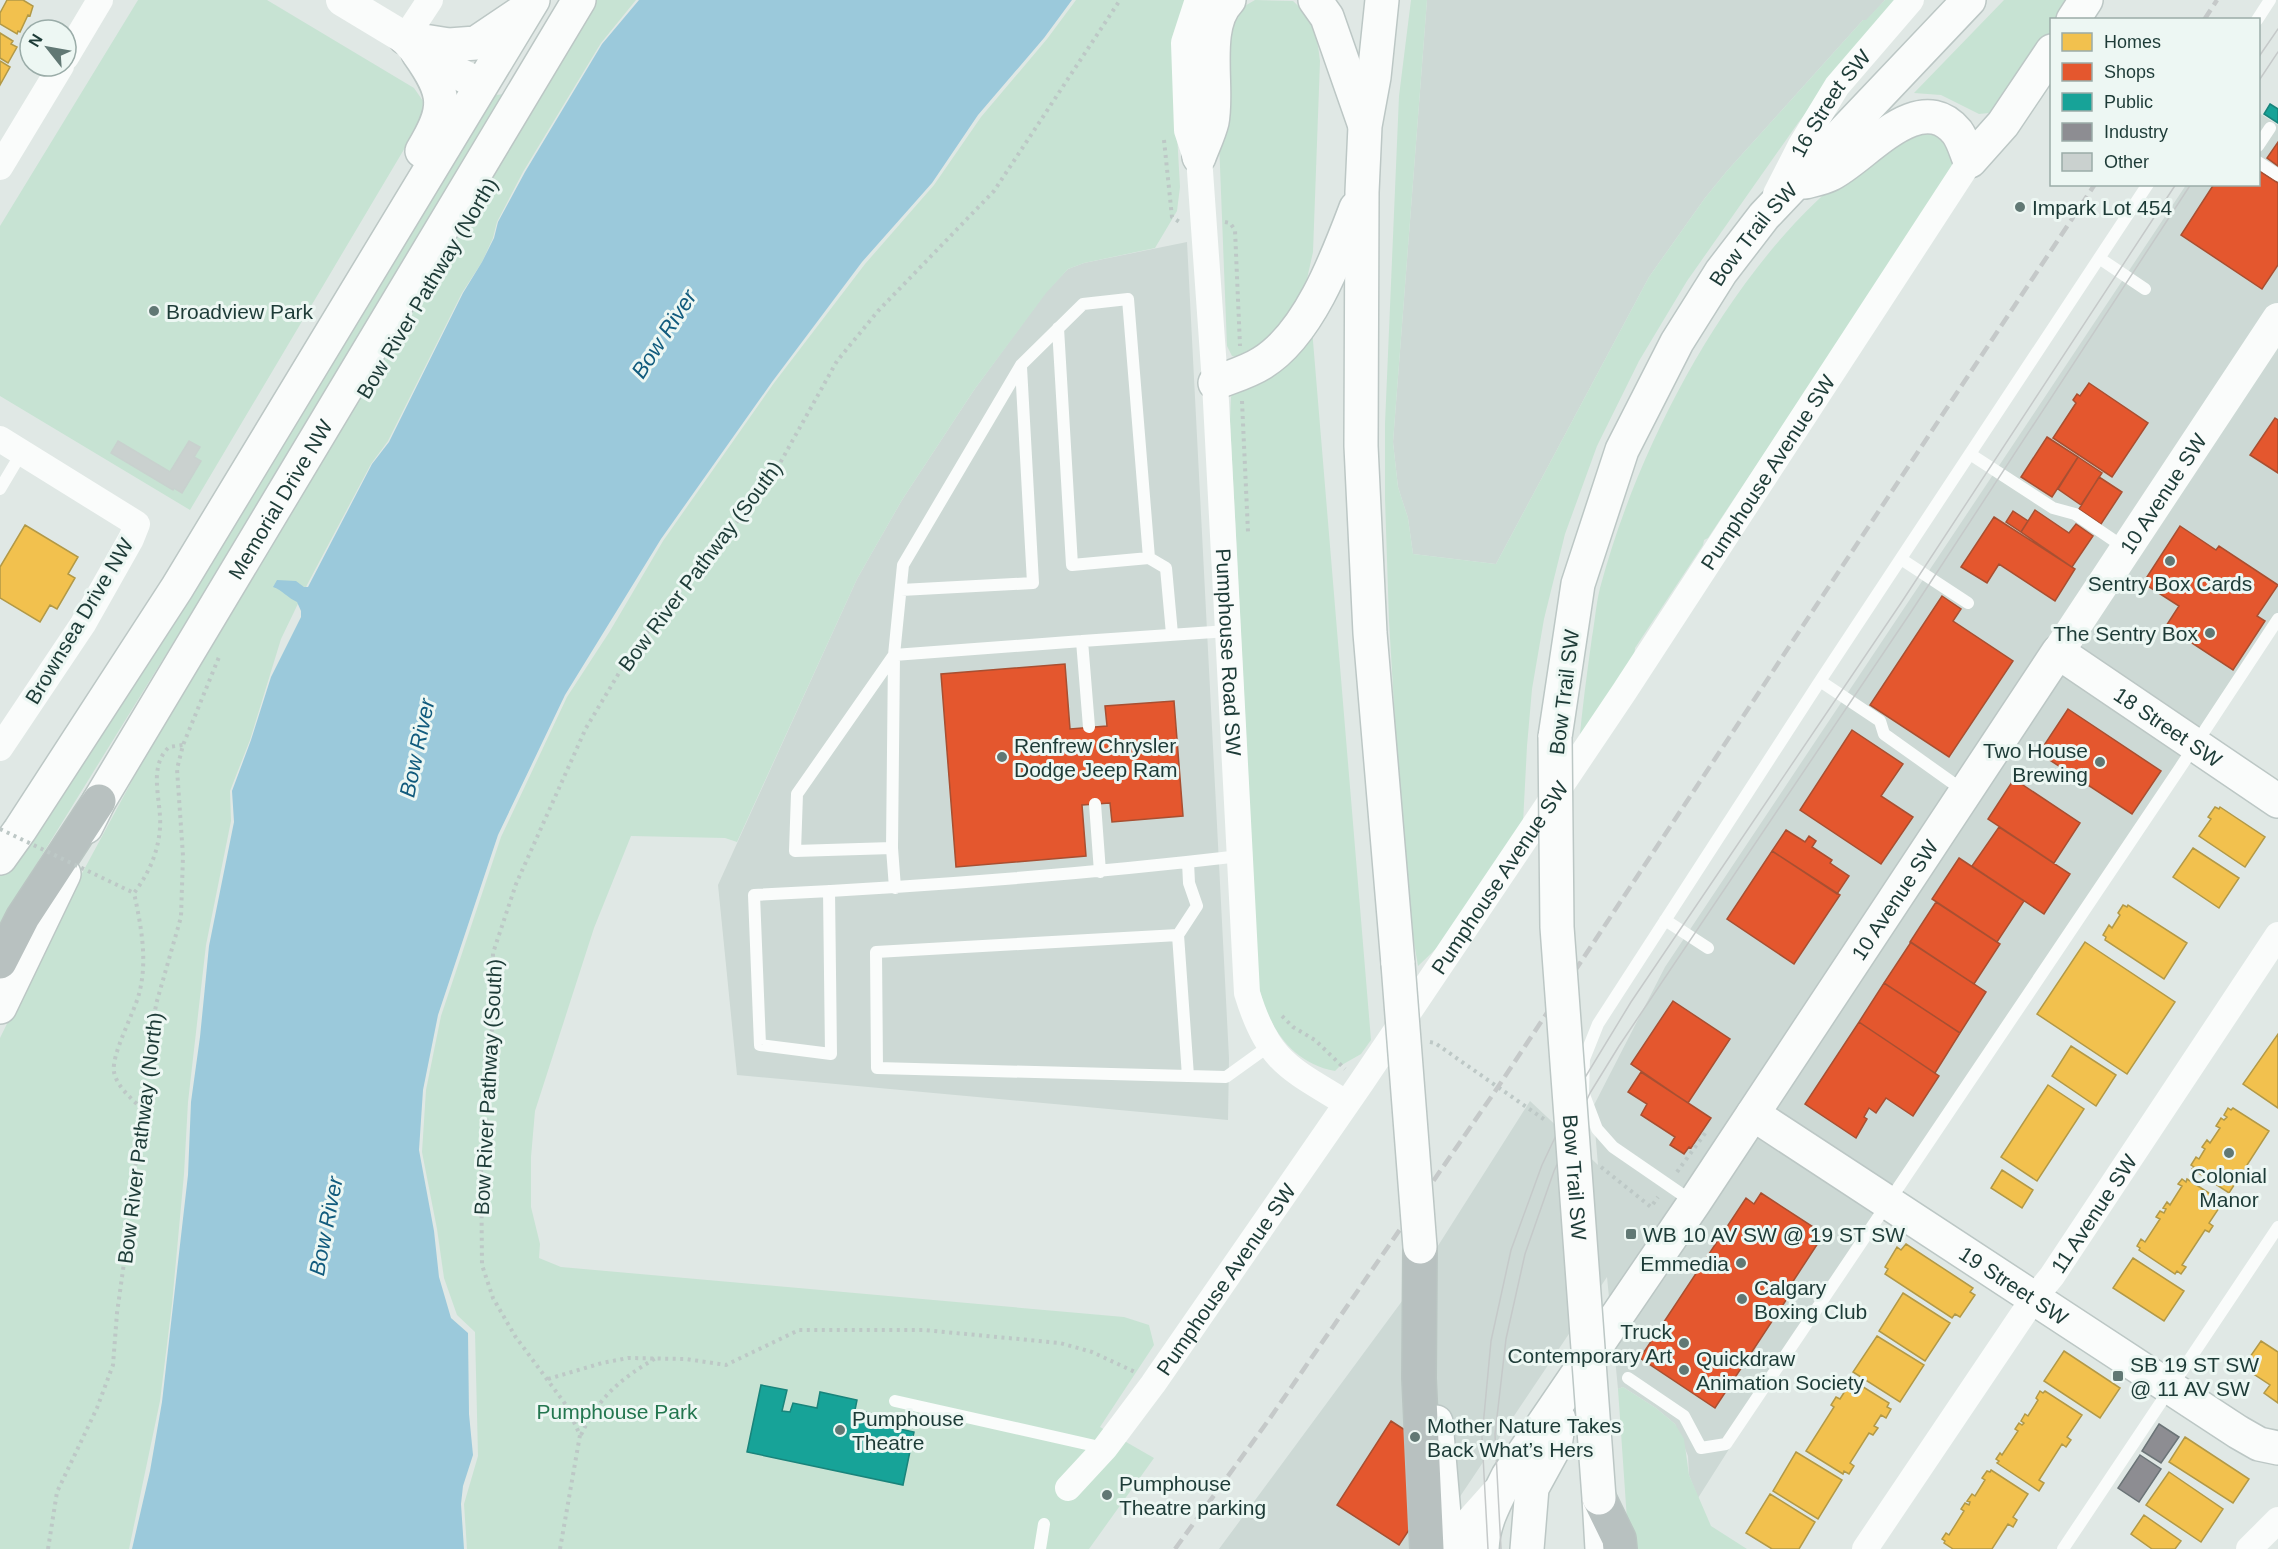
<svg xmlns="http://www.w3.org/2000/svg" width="2278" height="1549" font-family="Arial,sans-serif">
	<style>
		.built { fill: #cdd9d5 }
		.green { fill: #c7e3d3 }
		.water { fill: #9bc9db }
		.homes { fill: #f2c14e; stroke: #b29947; stroke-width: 1.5 }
		.shops { fill: #e4572e; stroke: #a84f31; stroke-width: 1.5 }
		.public { fill: #17a398; stroke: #19847b; stroke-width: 1.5 }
		.industry { fill: #8d8d92; stroke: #6b7477; stroke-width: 1.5 }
		.building { fill: #cad1cf; stroke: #c8d1ce; stroke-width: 1.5 }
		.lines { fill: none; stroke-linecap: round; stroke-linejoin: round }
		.secondary-casing { stroke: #bcc7c5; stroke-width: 36 }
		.motorway-casing { stroke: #bac5c2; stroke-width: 36 }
		.path { stroke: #bdc8c6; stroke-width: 4; stroke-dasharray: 3 4.5; stroke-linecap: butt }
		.service { stroke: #fafcfb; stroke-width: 12 }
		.minor { stroke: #fafcfb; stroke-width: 26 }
		.tertiary { stroke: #fafcfb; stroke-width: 32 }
		.secondary { stroke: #fafcfb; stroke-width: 33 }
		.motorway { stroke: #b8c1c0; stroke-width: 33 }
		.tram { stroke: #c5c9c9; stroke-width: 1.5 }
		.rail { stroke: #c5c9c9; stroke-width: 4.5; stroke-dasharray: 12 6; stroke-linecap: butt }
		.secondary-bridge-casing { stroke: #bcc7c5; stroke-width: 36; stroke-linecap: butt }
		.path-bridge { stroke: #bdc8c6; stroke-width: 4; stroke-dasharray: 3 4.5; stroke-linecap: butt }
		.secondary-bridge { stroke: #fafcfb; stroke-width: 33 }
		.poi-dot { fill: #617874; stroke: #edf7f3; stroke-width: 2 }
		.labels { text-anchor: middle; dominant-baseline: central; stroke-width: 6; stroke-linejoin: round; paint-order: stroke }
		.street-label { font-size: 21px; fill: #1d3b37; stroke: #edf7f3 }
		.poi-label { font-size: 21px; fill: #1d3b37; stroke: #edf7f3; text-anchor: start }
		.park-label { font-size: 21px; fill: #23764f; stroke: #edf7f3 }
		.water-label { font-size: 22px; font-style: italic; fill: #115b7d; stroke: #edf7f3 }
	</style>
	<rect width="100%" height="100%" fill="#e0e8e5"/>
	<path class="built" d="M1427,0H1885L1866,21L1863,20L1727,171L1705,198L1649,277L1496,564L1413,554L1408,518L1398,487L1393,442Z
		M2259,113L2278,125V619L1905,1172L1698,1498L1689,1475L1688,1456L1675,1424L1656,1408L1623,1387L1618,1389L1607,1277L1453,1507L1432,1549H1219L1408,1293L1530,1101L1598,1165L1593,1107L1665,967L2186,185L2258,184Z
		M1187,242L1229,1058L1228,1120L737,1075L718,885L857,579L902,500L974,390L1046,292L1068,269L1084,263Z"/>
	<path class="green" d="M138,0H267L414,88L423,101L422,119L190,510L0,396V226Z
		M592,0H636L601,43L523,172L497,222L493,238L482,262L462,293L388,441L371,464L307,585L281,639L250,740L230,791L231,821L206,945L188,1102L184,1174L172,1304L160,1401L129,1549H0V1038L66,903L188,677Z
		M1076,0H1185L1177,134L1180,187L1177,211L1155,248L1084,263L1068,269L1046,293L974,390L902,500L857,579L737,842L725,838L631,836L594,928L535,1111L531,1157V1207L540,1244L539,1258L561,1267L1124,1317L1149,1325L1154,1345L1100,1427L1154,1458L1089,1549H467L464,1504L478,1456L475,1332L457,1315L444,1278L437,1229L422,1152L426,1090L441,1016L501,837L567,697L610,631L663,541L774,383L865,264L934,185L981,117L1047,39Z
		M1255,0L1293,1C1311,16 1318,37 1320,61L1313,252L1303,297L1299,295L1290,315L1269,345L1237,357L1232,356L1227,346L1219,141L1229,38L1237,16L1243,7Z
		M1411,0H1427L1393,442L1398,487L1408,518L1413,554L1496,564L1649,277L1705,198L1727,171L1863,20H1866L1885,0H1898L1862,41L1798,123L1687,281L1639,361L1597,446L1565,534L1544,619L1532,689L1527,746L1523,823L1442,943L1418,966L1405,889L1389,621L1385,499V424L1399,96Z
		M2004,0H2072L2059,19L2052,20L2051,31L2004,103L1989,113L1979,114L1941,95L1914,93Z
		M504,94L211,587L199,601L0,923V871L488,96Z
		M1943,131L1953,162L1947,178L1708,538L1704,540L1703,545L1635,648L1634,660L1579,745C1582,709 1587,673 1592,637C1595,621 1596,604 1600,588C1639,442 1731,266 1851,171C1862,163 1882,143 1894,139C1909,134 1927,133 1943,131Z
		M1312,329L1371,1040L1361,1054L1340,1066L1335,1071C1292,1063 1269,1028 1259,988L1230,420L1231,397L1233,392Z
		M1623,1387L1656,1408L1675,1424L1684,1439L1689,1475L1711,1526L1747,1549H1629L1618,1389Z"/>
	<path class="water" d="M639,0H1072L1044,38L978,115L932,183L862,262L772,382L661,539L565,695L498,835L438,1015L423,1090L419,1150L434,1231L439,1277L451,1318L468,1333L469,1414L473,1455L463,1486L461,1504L464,1549H132L150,1471L162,1402L188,1175L191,1102L200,1037L209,946L234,822L232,791L251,740L271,677L301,617V611L297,602C288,598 282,590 273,587L277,580L296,581L304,587H308L372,464L389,442L463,293L482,262L494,238L498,222L525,172L602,44Z"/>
	<path class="homes" d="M7,0H23L33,6L30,16L28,15L20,32L18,31L17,34L0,24V13Z
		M0,33L13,41L11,44L17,47L8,63L0,58Z
		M0,61L10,67L0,85Z
		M25,525L78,557L68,574L75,578L57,609L50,605L40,622L0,598V567Z
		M2215,807L2219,809L2220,807L2265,837L2245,867L2199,836L2211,819L2208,817Z
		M2193,848L2239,878L2219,908L2173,877Z
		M2123,905L2127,907L2128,905L2187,943L2164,979L2105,940L2106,937L2103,935L2109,925L2112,928L2120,915L2118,913Z
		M2085,942L2175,1002L2127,1074L2037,1014Z
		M2278,1034V1108L2243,1084Z
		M2071,1046L2116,1075L2096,1106L2052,1076Z
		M2048,1085L2084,1109L2037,1181L2001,1157Z
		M2228,1108L2231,1110L2233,1108L2269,1131L2229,1193L2192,1169L2194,1167L2191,1165L2196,1157L2199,1159L2205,1149L2202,1147L2207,1140L2210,1143L2220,1128L2216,1126L2221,1118L2224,1120L2227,1117L2224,1115Z
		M2002,1170L2033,1190L2022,1208L1991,1188Z
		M2182,1179L2186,1182L2187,1179L2223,1202L2209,1223L2213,1226L2209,1232L2205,1230L2182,1265L2186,1267L2181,1274L2177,1271L2175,1274L2139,1250L2140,1248L2137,1246L2141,1239L2145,1242L2160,1219L2156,1217L2160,1211L2164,1213L2166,1209L2163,1208L2167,1202L2170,1205L2182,1186L2178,1184Z
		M1906,1244L1973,1288L1970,1292L1975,1295L1960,1317L1955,1314L1952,1318L1885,1274L1888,1269L1885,1267L1897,1247L1901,1250Z
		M2133,1258L2184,1291L2164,1321L2113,1288Z
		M1903,1293L1950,1323L1925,1361L1879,1331Z
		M1877,1336L1924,1365L1900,1402L1853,1372Z
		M2261,1341L2278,1352V1403L2264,1393L2270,1385L2243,1367Z
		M2064,1351L2120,1388L2100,1418L2044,1381Z
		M1852,1380L1889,1403L1887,1407L1891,1409L1886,1418L1881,1415L1874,1426L1878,1428L1873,1435L1869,1433L1850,1463L1854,1466L1849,1474L1844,1471L1843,1474L1806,1451L1834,1407L1831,1405L1836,1397L1840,1399Z
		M2040,1391L2043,1393L2045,1391L2082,1415L2067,1437L2071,1440L2066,1447L2062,1444L2039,1480L2044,1483L2039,1491L1997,1463L1999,1461L1996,1459L2000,1453L2002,1455L2018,1431L2015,1429L2019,1423L2022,1425L2024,1423L2021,1421L2025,1414L2028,1416L2038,1400L2036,1398Z
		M2185,1437L2249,1479L2233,1503L2169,1462Z
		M1796,1452L1842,1480L1818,1519L1773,1491Z
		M1991,1470L2028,1494L2013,1517L2017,1520L2013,1527L2008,1524L1992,1549H1953L1944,1543L1945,1541L1942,1539L1946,1533L1949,1535L1964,1511L1961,1509L1965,1503L1969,1505L1970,1502L1967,1501L1972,1494L1975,1496L1985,1480L1982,1478L1987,1471L1990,1472Z
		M2169,1472L2223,1509L2201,1542L2146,1505Z
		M1770,1494L1815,1522L1799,1549H1772L1746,1533Z
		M2144,1515L2181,1541L2175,1549H2152L2131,1534Z"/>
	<path class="shops" d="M2278,142V166L2267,158Z
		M2258,170L2278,183V265L2262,289L2181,235L2214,184H2258Z
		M2089,383L2148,423L2112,477L2053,438L2076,403L2073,400L2077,394L2080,396Z
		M2275,418L2278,420V473L2250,455Z
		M2047,437L2078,457L2052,497L2021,477Z
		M2078,457L2102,473L2081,505L2058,489Z
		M2099,477L2122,492L2101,524L2079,509Z
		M2035,510L2069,533L2076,524L2093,536L2072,567L2021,532Z
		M2013,511L2028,521L2021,532L2006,522Z
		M1994,517L2075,569L2055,601L1999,564L1987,583L1961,567Z
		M2180,526L2216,550L2219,546L2278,585L2257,616L2265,621L2233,670L2166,626L2179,606L2143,583Z
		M1942,596L1961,609L1953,621L2013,661L1949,757L1870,705Z
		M1065,664L1070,729L1107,726L1105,706L1174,701L1183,816L1112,822L1110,803L1082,805L1086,856L956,867L941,674Z
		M2068,709L2161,771L2132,814L2039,753Z
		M1852,730L1903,764L1881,796L1913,817L1881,864L1800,810Z
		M2014,779L2080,823L2054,863L1988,819Z
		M1999,827L2070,874L2044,914L1972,866Z
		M1786,830L1805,842L1809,836L1816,841L1812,847L1832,860L1830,863L1849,876L1837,894L1772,851Z
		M1772,851L1840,895L1794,964L1727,919Z
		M1959,858L2024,901L1997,942L1932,899Z
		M1936,902L2000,944L1974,984L1910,942Z
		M1911,942L1986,992L1960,1033L1884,983Z
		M1884,983L1960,1033L1935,1073L1859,1022Z
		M1673,1001L1730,1039L1688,1103L1631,1064Z
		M1859,1022L1939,1076L1913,1116L1886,1098L1876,1113L1869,1108L1864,1117L1867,1119L1856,1138L1805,1104Z
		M1641,1072L1711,1118L1691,1148L1689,1147L1684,1154L1670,1145L1675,1137L1641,1115L1647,1104L1628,1092Z
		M1761,1193L1824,1234L1788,1289L1792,1291L1715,1408L1640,1358L1746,1198L1754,1204Z
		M1391,1421L1454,1462L1399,1545L1337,1505Z"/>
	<path class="public" d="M2270,104L2278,109V123L2264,114Z
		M761,1385L787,1390L782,1411L790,1412L793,1403L817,1408L820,1392L857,1400L855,1410L878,1415L877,1424L914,1432L903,1485L747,1452Z"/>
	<path class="industry" d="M2159,1424L2179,1437L2161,1463L2142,1451Z
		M2140,1455L2161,1469L2139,1502L2118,1488Z"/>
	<path class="building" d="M118,441L170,472L189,441L200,447L194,457L201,461L182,493L174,488L173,490L111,453Z"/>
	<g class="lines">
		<g class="secondary-casing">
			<g id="secondary">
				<path d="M1315,0L1327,17L1364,123"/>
				<path d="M1382,0L1374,77L1365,126L1362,192L1361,446L1370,633L1398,964"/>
				<path d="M2073,20L2086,0"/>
				<path d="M405,38L449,45L476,43L519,14"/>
				<path d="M418,53C447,94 448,108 422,151"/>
				<path d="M1199,157C1203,146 1209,134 1212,122C1219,89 1202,26 1229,0"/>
				<path d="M1805,182C1813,180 1824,178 1831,174C1865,157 1919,86 1957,132C1963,140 1966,152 1970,161L2003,124L2052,51"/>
				<path d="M1215,383C1230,377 1248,372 1262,363C1309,334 1337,258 1356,208"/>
				<path id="s6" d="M1555,737L1578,584L1622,450L1677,342L1721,272L1764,216L1969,0"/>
				<path id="s7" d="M86,827L99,801L579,0"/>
				<path d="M0,858L20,830L177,588L533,0"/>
				<path d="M0,1007L64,874"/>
				<path id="s8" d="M1753,1114L2238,1432L2259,1444L2278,1448"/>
				<path d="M1436,1422L1447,1549"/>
				<path d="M1599,1498L1602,1549"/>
				<path id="s9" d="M1482,1549C1483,1522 1496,1500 1508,1476L1694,1203L2058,652L2278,801"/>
				<path d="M1527,1549L1532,1488L1555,1446L1559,1419"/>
			</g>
		</g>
		<g class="motorway-casing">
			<path id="motorway" d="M0,962L23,917L99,801
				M1420,1247L1419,1378L1427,1549
				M1599,1498L1619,1539L1620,1549"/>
		</g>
		<path class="path" d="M1164,140L1172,217L1181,223
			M1225,222L1230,223L1235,230L1240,346
			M1242,401L1248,532
			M1282,1016L1293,1027L1315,1040L1345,1069
			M1430,1042L1435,1043L1545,1120
			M142,1109C132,1099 117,1087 114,1072C111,1055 134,1013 139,994C148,961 141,925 134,893C149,873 158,853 160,828C162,801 147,768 169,747L183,745
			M1601,1167L1651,1207L1658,1197
			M1677,1172L1706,1132
			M548,1379L602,1363L628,1358L686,1359L726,1365L799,1330H924L1060,1343L1092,1352L1135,1372
			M581,1435C599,1397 620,1379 656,1358
			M48,1549L57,1492L97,1408L113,1365L117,1313L129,1227L149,1038L157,1001L181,917L183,856L177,769L183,745L219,657
			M560,1549L580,1435L566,1405L515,1336L493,1298L482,1265L481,1154L491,1088L493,953L516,884L586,728L619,673L661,613L746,511L775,472L837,361L878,311L994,191L1120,0"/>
		<path class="service" d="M2257,20L2270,0
			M2258,146L2270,128
			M2258,162L2278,175
			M2099,258L2145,289
			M1058,328L1072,565L1149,558L1128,299L1083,304L1021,365L903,565L894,655L1082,641
			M1970,454L2053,508L2075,514L2125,548
			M0,489L22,452
			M1149,558L1166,568L1172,634
			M1901,559L1968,603
			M901,590L1033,583L1021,367
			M894,655L892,848L795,851L797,794Z
			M1820,681L1880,721L1884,734L1964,791
			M1089,727L1082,641L1228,631
			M1095,804L1100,872
			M892,848L895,888
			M829,891L831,1054L760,1045L754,895C917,887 1078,875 1240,856
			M1665,920L1708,948
			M1178,935L1197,906L1189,883L1188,862
			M1188,1076L1178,935L876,952L877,1068L1226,1077L1269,1046
			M1693,1202L1613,1147L1597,1129L1583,1092L1584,1059L1598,1024L1820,681L2148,184
			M1628,1378L1684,1416L1701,1448L1726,1444L2180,768L2278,619
			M895,1401L1104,1448
			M1040,1549L1044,1524
			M2063,1549L2278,1227"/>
		<g class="minor">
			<path d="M405,38L430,0"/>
			<path d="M66,57L100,0"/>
			<path id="s1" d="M1199,157L1215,383L1247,993C1268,1062 1289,1068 1346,1103"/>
			<path d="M0,167L61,66"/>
			<path id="s2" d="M1776,194L1801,145L1837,86L1911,0"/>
			<path d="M0,439L137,524L131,539L83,624L0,748"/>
			<path id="s3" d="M1068,1488L1105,1448L1153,1384L1361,1083L1624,692L1970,161"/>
			<path d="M1453,1549L1469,1520L1494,1492"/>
			<path id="s4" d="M1865,1549L2034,1298L2052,1276L2278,935"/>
			<path d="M2249,1549L2278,1520"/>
		</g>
		<g class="tertiary">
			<path d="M342,0L405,38L418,53L481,85"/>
			<path d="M1199,157L1190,130L1187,43L1201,0"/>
			<path id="s5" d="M2058,652L2278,319"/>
		</g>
		<use href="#secondary" class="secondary"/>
		<use href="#motorway" class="motorway"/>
		<path class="tram" d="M2258,58L2278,29
			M2258,82L2278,52
			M1488,1549L1482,1437L1491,1341L1511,1250L1542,1165L1578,1089L1631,1002L1901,603L2176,184
			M1501,1549L1495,1434L1506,1339L1525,1254L1554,1171L1590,1093L1619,1046L1911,612L2191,184"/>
		<path class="rail" d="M2204,20L2217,0
			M1175,1549L1268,1421L1498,1087L2095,184"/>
		<g class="secondary-bridge-casing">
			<g id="secondary-bridge">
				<path id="s10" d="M1555,737L1557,927L1599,1498"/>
				<path d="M1398,964L1420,1247"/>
			</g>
		</g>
		<path class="path-bridge" d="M0,829L134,893"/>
		<use href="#secondary-bridge" class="secondary-bridge"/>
	</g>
	<g class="poi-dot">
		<circle cx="2020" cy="207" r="6"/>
		<circle cx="154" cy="311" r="6"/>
		<circle cx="2170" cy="561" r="6"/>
		<circle cx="2210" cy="633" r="6"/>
		<circle cx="1002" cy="757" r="6"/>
		<circle cx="2100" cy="762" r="6"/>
		<circle cx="2229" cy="1153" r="6"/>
		<rect x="1625" y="1228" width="12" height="12" rx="3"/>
		<circle cx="1741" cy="1263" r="6"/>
		<circle cx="1742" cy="1299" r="6"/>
		<circle cx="1684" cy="1343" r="6"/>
		<circle cx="1684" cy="1370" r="6"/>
		<rect x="2112" y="1370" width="12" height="12" rx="3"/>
		<circle cx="840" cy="1430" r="6"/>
		<circle cx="1415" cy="1437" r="6"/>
		<circle cx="1107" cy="1495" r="6"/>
	</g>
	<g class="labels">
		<g class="street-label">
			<text stroke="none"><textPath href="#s2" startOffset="106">16 Street SW</textPath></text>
			<text stroke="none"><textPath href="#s6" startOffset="549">Bow Trail SW</textPath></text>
			<text transform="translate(427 288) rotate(-59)">Bow River Pathway (North)</text>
			<text stroke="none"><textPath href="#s3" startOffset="1234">Pumphouse Avenue SW</textPath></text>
			<text stroke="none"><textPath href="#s5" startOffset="190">10 Avenue SW</textPath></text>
			<text stroke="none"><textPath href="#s7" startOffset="381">Memorial Drive NW</textPath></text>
			<text transform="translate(700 566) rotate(-53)">Bow River Pathway (South)</text>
			<text transform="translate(79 621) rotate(-59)">Brownsea Drive NW</text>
			<text stroke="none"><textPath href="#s1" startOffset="496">Pumphouse Road SW</textPath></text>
			<text transform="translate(1564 692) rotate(-83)">Bow Trail SW</text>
			<text stroke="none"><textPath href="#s9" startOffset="1202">18 Street SW</textPath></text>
			<text stroke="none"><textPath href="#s3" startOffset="748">Pumphouse Avenue SW</textPath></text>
			<text stroke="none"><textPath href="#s9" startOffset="772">10 Avenue SW</textPath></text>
			<text transform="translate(488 1087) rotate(-87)">Bow River Pathway (South)</text>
			<text transform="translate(140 1138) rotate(-83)">Bow River Pathway (North)</text>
			<text stroke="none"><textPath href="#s10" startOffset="441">Bow Trail SW</textPath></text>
			<text stroke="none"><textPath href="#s4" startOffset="406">11 Avenue SW</textPath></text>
			<text stroke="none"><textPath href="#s3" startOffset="262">Pumphouse Avenue SW</textPath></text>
			<text stroke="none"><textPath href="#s8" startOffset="312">19 Street SW</textPath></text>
		</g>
		<g class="poi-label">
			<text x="2032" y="207">Impark Lot 454</text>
			<text x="166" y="311">Broadview Park</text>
			<text x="2170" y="583" text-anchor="middle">Sentry Box Cards</text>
			<text x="2198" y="633" text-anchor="end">The Sentry Box</text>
			<text x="1014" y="745">Renfrew Chrysler<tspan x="1014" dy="24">Dodge Jeep Ram</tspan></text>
			<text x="2088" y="750" text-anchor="end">Two House<tspan x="2088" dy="24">Brewing</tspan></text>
			<text x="2229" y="1175" text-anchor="middle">Colonial<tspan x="2229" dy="24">Manor</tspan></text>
			<text x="1643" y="1234">WB 10 AV SW @ 19 ST SW</text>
			<text x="1729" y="1263" text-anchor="end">Emmedia</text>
			<text x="1754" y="1287">Calgary<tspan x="1754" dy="24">Boxing Club</tspan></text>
			<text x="1672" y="1331" text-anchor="end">Truck<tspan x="1672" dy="24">Contemporary Art</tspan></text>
			<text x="1696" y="1358">Quickdraw<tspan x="1696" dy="24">Animation Society</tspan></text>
			<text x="2130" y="1364">SB 19 ST SW<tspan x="2130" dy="24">@ 11 AV SW</tspan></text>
			<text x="852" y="1418">Pumphouse<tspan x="852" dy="24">Theatre</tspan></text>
			<text x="1427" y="1425">Mother Nature Takes<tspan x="1427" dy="24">Back What’s Hers</tspan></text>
			<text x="1119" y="1483">Pumphouse<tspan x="1119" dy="24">Theatre parking</tspan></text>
		</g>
		<g class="park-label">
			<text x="617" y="1411">Pumphouse Park</text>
		</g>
		<g class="water-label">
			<text transform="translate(664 334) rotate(-57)">Bow River</text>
			<text transform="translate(417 748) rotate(-78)">Bow River</text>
			<text transform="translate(326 1226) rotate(-79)">Bow River</text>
		</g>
	</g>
	<rect x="2050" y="18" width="210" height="168" fill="#edf7f3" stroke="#9aaca8" stroke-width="1.5"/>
	<rect x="2062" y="33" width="30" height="18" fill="#f2c14e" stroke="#9aaca8" stroke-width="1.5"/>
	<text x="2104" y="48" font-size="18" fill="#1d3b37">Homes</text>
	<rect x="2062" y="63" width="30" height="18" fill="#e4572e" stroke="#9aaca8" stroke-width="1.5"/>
	<text x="2104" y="78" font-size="18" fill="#1d3b37">Shops</text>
	<rect x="2062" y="93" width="30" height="18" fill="#17a398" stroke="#9aaca8" stroke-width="1.5"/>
	<text x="2104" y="108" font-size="18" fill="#1d3b37">Public</text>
	<rect x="2062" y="123" width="30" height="18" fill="#8d8d92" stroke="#9aaca8" stroke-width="1.5"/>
	<text x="2104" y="138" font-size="18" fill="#1d3b37">Industry</text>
	<rect x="2062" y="153" width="30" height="18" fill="#cad1cf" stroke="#9aaca8" stroke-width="1.5"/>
	<text x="2104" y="168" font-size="18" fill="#1d3b37">Other</text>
	<g transform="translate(48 48) rotate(301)"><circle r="28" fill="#edf7f3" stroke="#9aaca8" stroke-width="1.5"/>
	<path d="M0-4.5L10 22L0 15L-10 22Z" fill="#617874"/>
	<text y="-9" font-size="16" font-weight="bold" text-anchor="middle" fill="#1d3b37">N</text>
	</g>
</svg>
